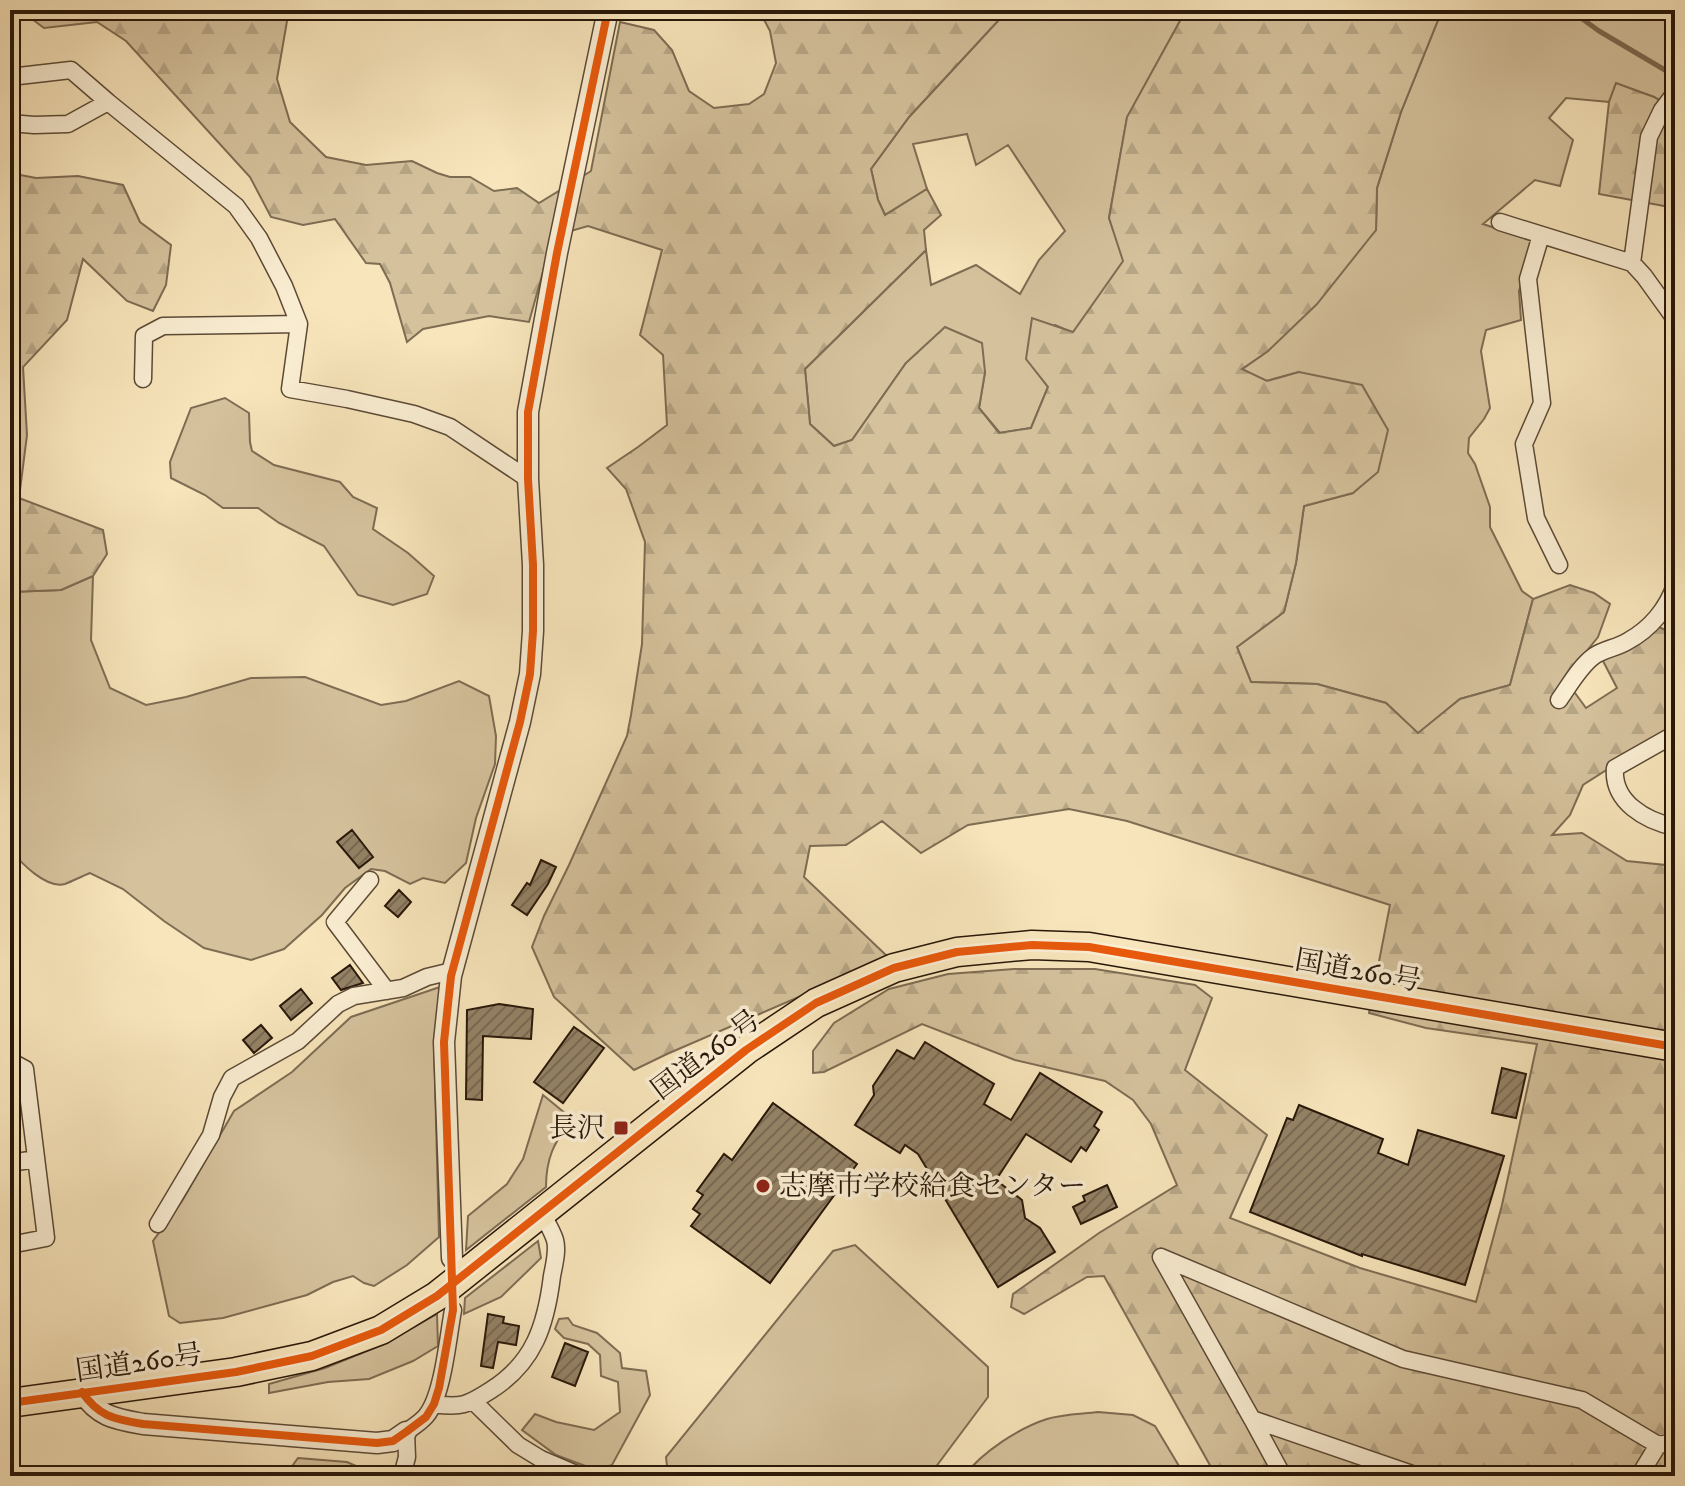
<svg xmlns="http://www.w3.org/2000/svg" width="1685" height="1486" font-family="'IM FELL DW Pica','Noto Serif JP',serif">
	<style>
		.green { fill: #d5c29d; stroke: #7e6c53; stroke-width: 2 }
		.forest { fill: url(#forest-firs); stroke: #7e6c53; stroke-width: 2 }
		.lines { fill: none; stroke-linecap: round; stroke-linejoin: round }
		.stream { stroke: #7a694f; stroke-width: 5 }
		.building { fill: url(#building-hatch); stroke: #281709; stroke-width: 2 }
		.minor-casing { stroke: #5c4a36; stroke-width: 19 }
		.tertiary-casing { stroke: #5c4a36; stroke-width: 23 }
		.trunk-casing { stroke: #281709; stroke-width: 31 }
		.minor { stroke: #faeed3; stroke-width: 16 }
		.tertiary { stroke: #faeed3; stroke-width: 20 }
		.trunk { stroke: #f8e5bb; stroke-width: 28 }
		.cycleway-casing { stroke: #faeed3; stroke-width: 13 }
		.cycleway { stroke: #e8590c; stroke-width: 8 }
		.poi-dot { fill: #8f2418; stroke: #faeed3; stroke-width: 3 }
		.labels { text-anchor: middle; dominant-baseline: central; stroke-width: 7; stroke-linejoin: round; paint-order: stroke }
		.street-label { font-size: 28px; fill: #281709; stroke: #faeed3 }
		.poi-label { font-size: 28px; fill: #281709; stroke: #faeed3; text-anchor: end }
	</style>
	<defs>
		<pattern id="forest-firs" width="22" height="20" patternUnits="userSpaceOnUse" patternTransform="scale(2)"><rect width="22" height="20" fill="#d5c29d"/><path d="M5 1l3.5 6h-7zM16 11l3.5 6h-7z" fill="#b7a686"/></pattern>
		<pattern id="building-hatch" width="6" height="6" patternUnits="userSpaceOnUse" patternTransform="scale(2)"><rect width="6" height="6" fill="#948266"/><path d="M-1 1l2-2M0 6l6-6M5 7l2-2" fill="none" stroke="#796952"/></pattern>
	</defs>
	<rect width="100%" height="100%" fill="#f8e5bb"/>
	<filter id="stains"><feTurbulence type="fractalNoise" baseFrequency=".0025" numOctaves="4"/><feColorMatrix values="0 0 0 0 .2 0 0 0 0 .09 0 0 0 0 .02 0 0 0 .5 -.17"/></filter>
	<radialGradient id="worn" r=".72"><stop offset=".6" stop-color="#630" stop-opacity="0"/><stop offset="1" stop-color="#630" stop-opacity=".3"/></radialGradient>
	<path class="green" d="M1008,10H1186L1127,118L1109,218L1124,261L1073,333L1055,325L1027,359L1048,387L1031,428L1000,433L979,408L985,372L906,363L852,440L834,446L810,424L805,369L926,250L931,285L976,265L1020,294L1039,260L1065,231L1008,145L976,165L967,134L913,144L927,189L885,215L878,200L871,169L909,117Z
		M1438,10H1675V110L1654,97L1616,84L1609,102L1566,98L1549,118L1573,140L1560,186L1535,180L1483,224L1534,241L1519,291L1521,320L1486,330L1481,351L1490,408L1484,419L1469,438L1468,453L1475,464L1490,507V527L1522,591L1533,599L1510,685L1460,699L1418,734L1386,703L1317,684L1251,682L1237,647L1284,612L1296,563L1304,506L1353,493L1299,372L1267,381L1241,370L1268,351L1376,230L1377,188L1401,112L1438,20Z
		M225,398L249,413L250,442L252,451L274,465L340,482L353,497L377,508L373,529L408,553L434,576L427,594L393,605L358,595L324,546L279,523L258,508H223L205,495L171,478L170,462L191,408Z
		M93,576L91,640L110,688L146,705L186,697L251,678L305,677L381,705L406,701L459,681L489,696L496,736L495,764L476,818L466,863L445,883L423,878L410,884L385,871L371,869L345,888L322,915L284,949L251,960L204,948L164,921L123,889L90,873C82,876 73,881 65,884C46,889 21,863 10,849V592L61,590Z
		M440,987L434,1042L439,1237L407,1265L374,1286L364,1283L353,1276L333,1282L307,1295L223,1318L180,1323L169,1316L153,1241L182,1201L234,1111L292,1072L351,1017Z
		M543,1095L571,1118C555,1143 546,1156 546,1187L466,1250L468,1216L507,1184L523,1159Z
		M538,1241L541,1258L501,1297L464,1314L465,1298Z
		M855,1245L988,1367V1397L929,1476L668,1475L666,1457L833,1251Z
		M437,1314L438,1346L413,1361L369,1379L328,1382L269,1393V1384L325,1368L384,1344Z
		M568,1318L573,1325L597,1333L620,1353L622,1368L646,1371L650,1395L612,1465L596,1470L556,1455L522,1430L535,1414L556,1422L594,1430L620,1412L618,1382L601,1376L600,1355L588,1344L564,1338L555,1329L559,1319Z
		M1098,1412L1133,1415L1155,1426L1185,1476H964C982,1452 1019,1428 1047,1419C1063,1414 1082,1414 1098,1412Z
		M298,1458L347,1462L379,1476H285Z"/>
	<path class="forest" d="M20,10H293L287,21L277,79L290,122L326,157L366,165L412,161L437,173L450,177H470L494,191L517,188L539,203L591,171L620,22L654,30L672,50L689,91L714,108L749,104L764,94L776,63L770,31L759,10H1008L909,117L871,169L878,200L885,215L927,189L941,215L924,230L926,250L805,369L810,424L834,446L852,440L906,363L945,327L982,343L985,372L979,408L999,433L1031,428L1048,387L1026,359L1032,318L1073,332L1123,261L1109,218L1127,117L1186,10H1438V20L1401,112L1377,188L1376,230L1317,304L1268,351L1242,369L1267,381L1299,372L1362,385L1388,430L1378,472L1353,493L1304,506L1296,563L1284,612L1237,647L1251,682L1317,684L1386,703L1418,733L1460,699L1510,685L1533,599L1570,585L1594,593L1610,604L1598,637L1574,667L1567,682L1586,708L1617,688L1602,659L1654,625L1675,634V726L1583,785L1570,815L1552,835L1582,833L1627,861L1675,866V1112L1668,1138L1675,1157V1476H1216L1104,1276L1087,1277L1024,1314L1011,1307L1013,1294L1099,1233L1177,1185L1151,1124L1133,1100L1105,1081L1015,1060L922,1024L824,1072L813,1073V1051L834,1023L889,989L948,974L1014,969H1095L1195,985L1212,998L1185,1070L1267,1135L1230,1218L1360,1268L1476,1302L1502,1205L1537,1044L1426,1028L1369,1013L1390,905L1127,821L1069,809L968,825L921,853L882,821L846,845L810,846L804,877L889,958L667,1054L634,1070L554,997L532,947L544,916L569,865L627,736L631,715L642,644L645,542L626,489L607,468L638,447L667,425L663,355L640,335L662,250L588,226L553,236L529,322L489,316L423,329L407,342L390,283L380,264L366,263L335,219L303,225L271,217L250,177L126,41L97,22L44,28Z
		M1616,83L1654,97L1675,110V208L1599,194L1609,102Z
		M10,173L36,178L78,176L123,185L140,222L171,245L166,285L153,311L127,301L83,259L67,320L23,367L27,435L19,498L103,530L107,554L93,576L61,590L10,592Z"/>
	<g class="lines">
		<path class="stream" d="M1570,10L1599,31L1675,76"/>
	</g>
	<path class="building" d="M352,830L373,857L359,868L337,842Z
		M541,860L556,867L548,884L527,915L512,905L527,883L530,885Z
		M399,890L411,902L398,917L385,906Z
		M350,965L363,983L341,990L332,978Z
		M301,989L312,1003L291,1020L280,1006Z
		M499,1004L533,1009L531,1039L483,1036L482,1100L466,1099L467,1010Z
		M261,1025L272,1038L254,1053L243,1040Z
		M574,1027L604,1048L563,1103L534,1082Z
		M925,1042L994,1084L984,1104L1011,1120L1040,1073L1102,1112L1094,1126L1099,1130L1086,1151L1081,1147L1071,1162L1026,1134L996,1180L1022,1200L1025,1218L1040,1228L1055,1252L998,1287L918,1154L905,1145L900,1153L855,1125L874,1095L873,1086L897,1050L914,1059Z
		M1502,1068L1526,1074L1516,1118L1492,1113Z
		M773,1103L857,1164L770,1283L691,1226L700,1214L693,1209L703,1195L697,1191L724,1154L732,1160Z
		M1299,1105L1383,1139L1378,1153L1408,1165L1418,1130L1504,1156L1465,1285L1362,1254V1256L1250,1212L1287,1118L1293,1120Z
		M1107,1185L1117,1207L1081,1224L1073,1207L1085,1201L1083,1196Z
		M488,1314L504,1317L503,1323L519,1326L516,1345L498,1342L493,1368L481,1366Z
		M565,1343L588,1352L575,1386L552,1377Z"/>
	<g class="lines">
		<g class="minor-casing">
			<path id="minor" d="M10,77L71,70L108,102L236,206L259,238L284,286L299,324L290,389L347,399L414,414L450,427L528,479
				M1675,93L1662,110L1649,137L1632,263L1644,276L1675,319
				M10,123L34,125L68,124L108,102
				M1500,222L1632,263
				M1541,235L1528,279L1542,403L1524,444L1536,518L1559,565
				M143,379L144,336L163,326L299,324
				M1559,700C1569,686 1580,666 1594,656C1604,649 1617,648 1628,641C1650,629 1667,609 1675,585
				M1675,734L1615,768C1612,802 1646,821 1675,827
				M370,880L335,922L387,991
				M10,1061L25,1069L46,1238L10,1245
				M10,1163L36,1159
				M158,1224L211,1135L222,1097L232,1078L298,1041L338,1004L354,996L403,988L427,977L452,971
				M1161,1257L1403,1359L1582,1400L1658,1445L1675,1442
				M1161,1257L1252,1419L1418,1476
				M473,1401L518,1445L541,1459L581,1476
				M434,1404C461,1408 468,1405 491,1390C534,1363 546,1325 552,1276C554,1265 558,1251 555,1240C552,1230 546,1221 541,1212
				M1252,1419L1283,1476
				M402,1476L407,1457L406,1432C413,1427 421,1422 426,1416C443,1396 448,1337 453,1310
				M1639,1476L1658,1445"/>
		</g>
		<g class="tertiary-casing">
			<path id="tertiary" d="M452,1258L444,1042L451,976L520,722L530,674L533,631V565L528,479V412L557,253L608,10
				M82,1392C99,1417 115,1419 143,1424L377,1443L393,1441L406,1432"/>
		</g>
		<g class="trunk-casing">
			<path id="trunk" d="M10,1403L236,1372L312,1356L381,1330L437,1296L746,1050L816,1003L894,968L957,952L1032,945L1089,947L1675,1047"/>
		</g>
		<use href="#minor" class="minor"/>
		<use href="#tertiary" class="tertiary"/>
		<use href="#trunk" class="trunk"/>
		<g class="cycleway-casing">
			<path id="cycleway" d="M82,1392C99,1417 115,1419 143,1424L377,1443L393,1441L406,1432L426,1417L434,1404L439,1388L453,1310L444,1042L451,976L520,722L530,674L533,631V565L528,479V412L557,253L608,10
				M10,1403L236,1372L312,1356L381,1330L437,1296L746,1050L816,1003L894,968L957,952L1032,945L1089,947L1675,1047"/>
		</g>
		<use href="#cycleway" class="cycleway"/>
	</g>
	<g class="poi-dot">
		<rect x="613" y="1120" width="16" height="16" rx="4"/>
		<circle cx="763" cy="1186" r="8"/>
	</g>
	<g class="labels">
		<g class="street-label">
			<text transform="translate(1358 971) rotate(10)">国道260号</text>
			<text transform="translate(706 1055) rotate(-37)">国道260号</text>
			<text transform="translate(139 1363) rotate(-8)">国道260号</text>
		</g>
		<g class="poi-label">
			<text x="605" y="1128">長沢</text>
			<text x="779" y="1186" text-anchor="start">志摩市学校給食センター</text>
		</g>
	</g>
	<rect width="1685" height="1486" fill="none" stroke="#f8e5bb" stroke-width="40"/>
	<rect x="12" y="12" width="1661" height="1462" fill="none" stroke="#281709" stroke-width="4"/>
	<rect x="20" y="20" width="1645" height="1446" fill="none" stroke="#281709" stroke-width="2"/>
	<rect width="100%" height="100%" filter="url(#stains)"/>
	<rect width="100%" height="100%" fill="url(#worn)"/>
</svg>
